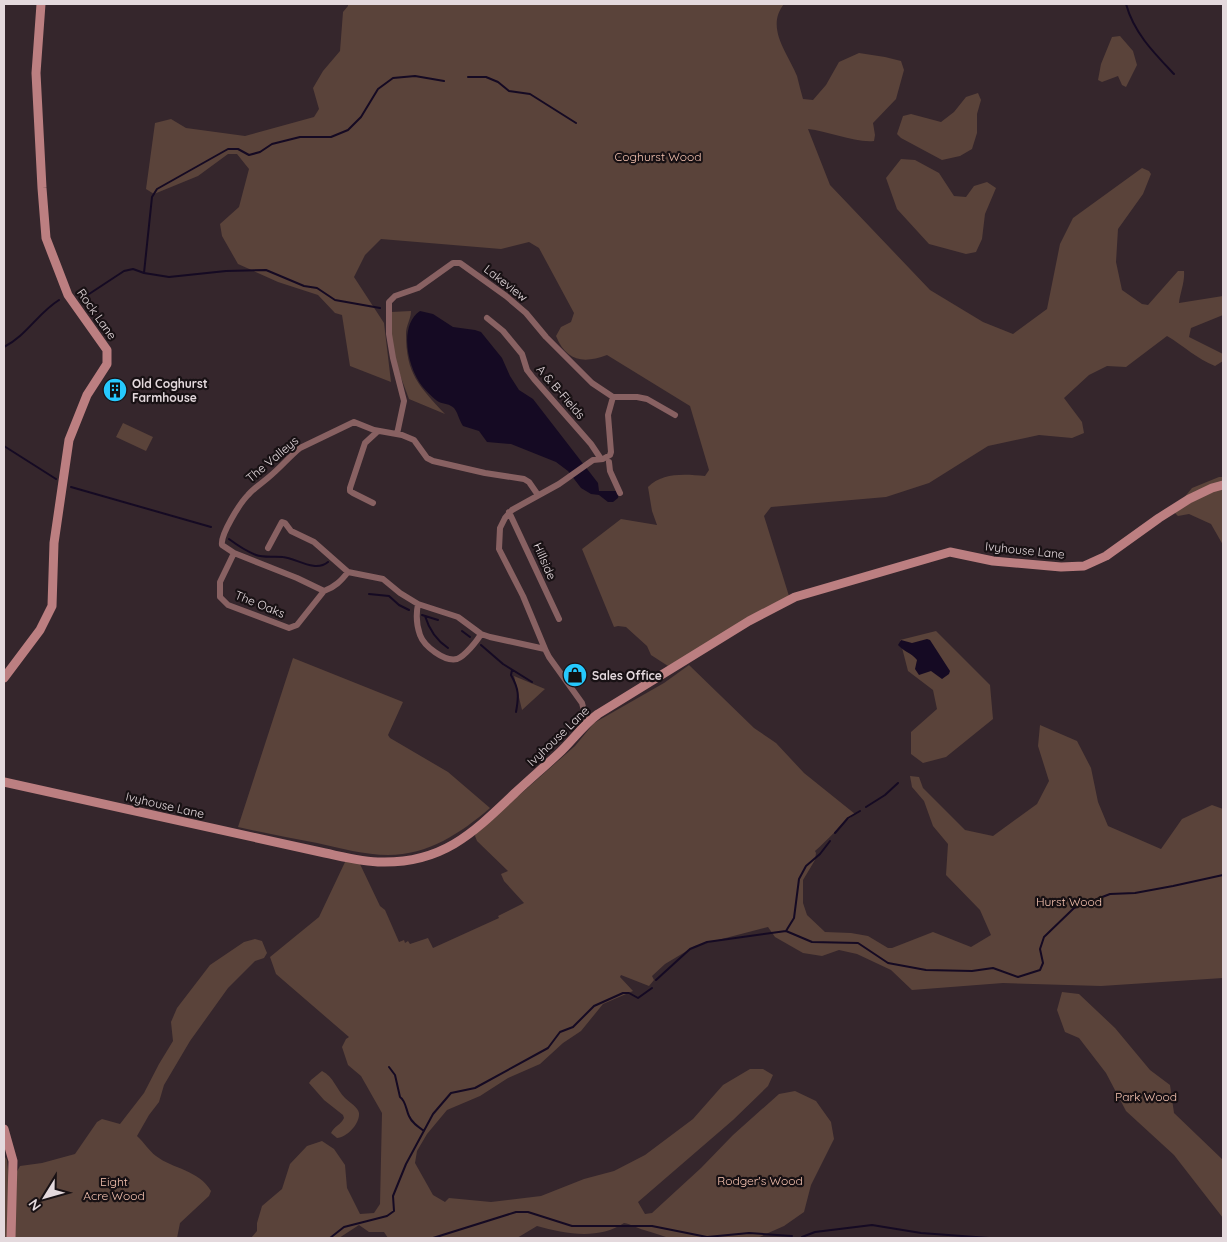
<svg xmlns="http://www.w3.org/2000/svg" width="1227" height="1242" font-family="Quicksand,sans-serif">
	<style>
		.green { fill: #5a433a }
		.water { fill: #150a23 }
		.lines { fill: none; stroke-linecap: round; stroke-linejoin: round }
		.stream { stroke: #150a23; stroke-width: 2 }
		.street { stroke: #886162; stroke-width: 6 }
		.secondary { stroke: #bc7f81; stroke-width: 9 }
		.labels { text-anchor: middle; dominant-baseline: central; stroke-width: 4.5; stroke-linejoin: round; paint-order: stroke }
		.park-label { font-size: 12px; fill: #f7c4b1; stroke: #181114 }
		.street-label { font-size: 12px; fill: #e4d9dd; stroke: #181114 }
		.poi-label { font-size: 12px; font-weight: bold; fill: #e4d9dd; stroke: #181114; text-anchor: start }
	</style>
	<rect width="100%" height="100%" fill="#35262c"/>
	<path class="green" d="M348,4H784C765,28 788,53 797,76C799,84 801,92 803,99L813,100L826,85L839,62L859,53L885,57L901,61L904,70L896,99L873,123L875,135L874,141C855,143 828,131 808,129L830,185L930,290L983,322L1013,334L1047,309L1060,244L1073,218L1142,168L1149,171L1151,174L1143,194L1118,229L1116,262L1122,290L1142,304L1148,305L1178,271H1184C1185,282 1180,293 1179,303L1223,296V315L1191,328L1189,337L1223,354V361L1215,366C1197,359 1184,346 1167,336L1126,367L1107,366L1089,375L1064,398L1082,422L1084,433L1072,438L1039,435L988,446L929,483L886,497L771,507L764,516L789,596L668,666L651,655L647,646L626,627L618,626L614,627L582,549L621,519L657,525L652,511L648,487C662,472 686,474 705,476L709,470L690,406L607,355C583,364 566,361 556,336L561,327L571,322L574,313L539,248L529,242L501,249L381,239L365,255L354,277L384,323L391,382L350,366L342,315L335,313L318,295L278,282L238,264L222,236L220,224L239,207L249,169L237,154H228L198,176L154,194L146,189L155,123L171,119L186,128L245,136L314,117L319,109L313,88L323,71L340,51L343,12L348,6Z
		M1120,36L1133,51L1137,65L1126,87L1122,85L1118,76L1102,82L1098,80L1101,64L1112,37Z
		M978,93L981,100L977,114V133L972,149L960,156L942,160L901,138L897,134L903,116L911,114L941,122L954,112L966,97Z
		M901,159L915,160L939,173L954,196L966,197L974,186L987,182L996,188L985,214L982,239L976,252L966,254L929,244L897,209L886,178Z
		M411,311C411,319 406,325 406,334C406,374 419,386 445,414L409,399L391,351V312Z
		M123,423L153,437L146,451L116,437Z
		M1219,477H1223V545L1211,524L1189,514L1178,516L1173,511L1192,488Z
		M936,631L990,685L993,719L946,757L923,763L911,754V732L937,709L933,690L908,671L900,640Z
		M293,658L403,702L388,735L390,738L448,772L490,808C461,833 428,855 388,855C365,855 340,848 317,843C291,838 264,833 238,827Z
		M689,665L754,728L776,743L804,773L855,814C839,826 829,839 815,851L816,853L815,860L803,880V903L807,915L825,932L851,933L868,936L888,948H892L933,932L971,947L991,935L980,910L946,875L948,844L933,826L924,801L912,787L910,776L919,777L923,788L965,830L993,836L1037,804L1049,781L1038,746L1040,725L1077,741L1091,768L1098,802L1108,826L1161,849L1182,819L1212,805L1223,809V978L1101,986L1003,983L912,990L891,970L857,954L839,950L822,956L803,953L775,937L768,927L695,946L665,964L652,976L654,980L649,986L621,975L620,977L633,991L603,1004L581,1031L563,1043L540,1064L508,1078L480,1096L447,1110L427,1134L417,1151L415,1163L433,1195L445,1202L449,1198L491,1202L541,1196L584,1179L614,1171L645,1155L693,1119L723,1085L750,1069H763L773,1075L768,1086L733,1120L638,1202L645,1214L652,1213L701,1168L733,1135L779,1094L795,1091L816,1101L831,1122L834,1139L811,1185L804,1212L784,1226L757,1238H669C661,1235 653,1233 644,1230C637,1228 631,1224 624,1223C599,1240 565,1234 537,1226L517,1238H388L384,1232H369L359,1225L339,1238H251L257,1231V1223L262,1206L282,1189L290,1164L307,1146L322,1141L334,1149L345,1165L347,1188L360,1214L374,1213L380,1204L382,1113L361,1076L348,1065L342,1047L346,1039L349,1037L276,974L270,957L319,917L346,860L359,862L380,906L385,910L399,942L404,940L405,943L408,941L410,944L428,938L433,948L499,918L498,916L524,903L504,881L501,874L508,871L477,841L475,836L476,833L575,746L594,723L664,683Z
		M514,676L545,689L522,710Z
		M255,939L262,941L267,953L264,958L255,961L228,988L190,1041L164,1085L159,1102L149,1115L137,1136C144,1142 149,1151 156,1156C173,1169 199,1170 211,1191L209,1196L180,1223L177,1238H12L15,1175L20,1166L42,1163L75,1154L97,1122L102,1119L120,1124L144,1093L159,1064L173,1041L171,1022L177,1008L210,965L244,942Z
		M1062,992L1079,994L1115,1028L1150,1070L1170,1085L1174,1113L1223,1160V1218L1174,1155L1126,1111L1106,1073L1079,1038L1065,1032L1057,1010Z
		M322,1071C334,1077 336,1089 345,1098C349,1102 358,1107 359,1113C360,1124 347,1137 337,1138L331,1133C334,1126 341,1125 344,1118L343,1115L324,1100L309,1083L311,1080Z
		M4,1138L5,1157L7,1160L9,1179L7,1238H4Z"/>
	<path class="water" d="M420,311L433,314L453,327L475,330L481,332L502,358L510,376L519,390L533,399L598,483L599,491H616L619,493L618,498L613,502H608L599,495L591,494L581,488L568,471L556,462L511,444L487,442L479,431L463,426C459,420 458,413 454,408C450,404 444,404 439,402C434,399 426,391 422,386C408,368 398,326 420,311Z
		M927,639L930,640L950,671L949,674L942,679L931,671L919,675L915,669L917,660C912,653 904,652 898,645L901,640L912,643Z"/>
	<g class="lines">
		<path class="stream" d="M1126,4C1134,33 1154,53 1174,74
			M468,77H486L498,82L509,91L530,94L576,123
			M144,273L152,197L157,189L228,149H238L249,155L260,152L272,144L300,137H331L348,130L361,117L378,89L393,78L415,76L444,81
			M83,298L124,271L133,269L144,273L169,277L226,271L266,270L304,286L317,288L335,300L380,308
			M4,347C26,336 38,313 59,300
			M4,446L56,479
			M71,487L211,527
			M229,539C237,545 246,551 256,555C264,558 274,556 283,557C296,558 315,573 328,562
			M369,594L389,596L399,605L409,610
			M422,615L438,620
			M425,616C429,629 436,640 448,648
			M462,631L470,637
			M481,645L503,664L532,682
			M512,670L511,675C519,689 519,696 516,712
			M866,807L885,795L898,783
			M835,833L848,818L860,811
			M786,931L794,918L799,879L806,866L820,854L830,841
			M656,980L690,949L707,942L786,931L812,942L858,943L888,963L926,970L972,971L993,968L1018,977L1040,970L1043,963L1040,949L1044,937L1074,908L1110,894L1135,893L1173,886L1223,875
			M389,1067L395,1075L400,1097C406,1101 406,1110 409,1116C412,1123 418,1127 424,1131
			M802,1237L815,1232L872,1225L921,1233L989,1238
			M330,1238L344,1227L387,1216L394,1211L393,1196L406,1164L433,1114L451,1093L475,1088L548,1048L560,1032L573,1027L594,1006L623,993H629L638,998L652,988
			M433,1238L516,1212H528L572,1226H652L707,1237L749,1233L792,1236"/>
		<path class="street" d="M487,318L503,331L522,354L527,370L534,379L591,444L601,459
			M397,434L404,401L393,358L389,334V302L395,296L418,288L453,263H460L506,296L526,313L546,337L592,383L613,397
			M609,462L610,471L620,493
			M538,495L529,482L524,479L485,473L433,461L427,458L414,440L402,435L374,430L354,422L300,448C289,457 280,468 269,477C262,483 254,488 248,495C240,503 220,535 222,545L234,553L297,578L324,591C335,587 341,581 348,572L383,579L400,593L418,604L458,617L481,634L490,637L545,649L549,657L582,703L587,722
			M373,503L353,493L350,491V488L365,443L378,431
			M509,512L559,619
			M268,548L282,522L285,523L291,531L314,542L348,572
			M234,553L220,582V597L228,605L289,628L297,625L324,591
			M418,604C416,614 416,624 420,635C424,646 444,662 457,659C465,656 477,641 481,634
			M545,649L523,596L499,549L500,528L505,518L512,510L559,484L593,460L603,459L610,455L611,452L608,415L613,397H637L647,399L675,415"/>
		<path class="secondary" d="M4,678L40,630L52,606L54,543L69,440L87,395L107,364V350L68,295L46,238L42,188L36,73L41,4
			M4,782L325,853C344,857 363,862 382,862C444,863 474,832 516,792C530,779 544,767 558,754C572,741 583,725 598,714L749,621L795,597L950,552L993,561L1061,567L1084,566L1106,556L1159,518L1189,499L1212,488L1223,485
			M4,1129L13,1161L11,1238"/>
	</g>
	<defs>
		<g id="building-disc" transform="scale(1.25)"><circle r="9.5" fill="#26c9fe" stroke="#181114"/><path d="M-4-6H4V6H1V3H-1V6H-4ZM-2.5-4.3h1.7v1.8h-1.7ZM.8-4.3h1.7v1.8H.8ZM-2.5-1h1.7V.8h-1.7ZM.8-1h1.7V.8H.8Z" fill="#111"/></g>
		<g id="shop-disc" transform="scale(1.25)"><circle r="9.5" fill="#26c9fe" stroke="#181114"/><path d="M-5-2.5h2.3a2.7 3.5 0 0 1 5.4 0H5L5.5 6h-11ZM-1.5-2.5h3a1.5 2.3 0 0 0-3 0Z" fill="#111"/></g>
	</defs>
	<g fill-rule="evenodd">
		<use href="#building-disc" x="115" y="390"/>
		<use href="#shop-disc" x="575" y="675"/>
	</g>
	<g class="labels">
		<g class="park-label">
			<text x="658" y="156">Coghurst Wood</text>
			<text x="1069" y="901">Hurst Wood</text>
			<text x="1146" y="1096">Park Wood</text>
			<text x="760" y="1180">Rodger's Wood</text>
			<text x="114" y="1181">Eight<tspan x="114" dy="14">Acre Wood</tspan></text>
		</g>
		<g class="street-label">
			<text transform="translate(506 283) rotate(38)">Lakeview</text>
			<text transform="translate(97 314) rotate(55)">Rock Lane</text>
			<text transform="translate(561 392) rotate(49)">A &amp; B-Fields</text>
			<text transform="translate(272 459) rotate(-40)">The Valleys</text>
			<text transform="translate(1025 550) rotate(6)">Ivyhouse Lane</text>
			<text transform="translate(545 561) rotate(66)">Hillside</text>
			<text transform="translate(260 604) rotate(22)">The Oaks</text>
			<text transform="translate(558 736) rotate(-44)">Ivyhouse Lane</text>
			<text transform="translate(165 805) rotate(13)">Ivyhouse Lane</text>
		</g>
		<g class="poi-label">
			<text x="132" y="383">Old Coghurst<tspan x="132" dy="14">Farmhouse</tspan></text>
			<text x="592" y="675">Sales Office</text>
		</g>
	</g>
	<rect width="1227" height="1242" fill="none" stroke="#e4d9dd" stroke-width="10"/>
	<g transform="translate(45 1197) rotate(233)" stroke="#181114" stroke-width="4" paint-order="stroke">
	<path d="M0-4L9 19L0 12L-9 19Z" fill="#e4d9dd"/>
	<text y="-8" font-size="14" font-weight="bold" text-anchor="middle" fill="#e4d9dd">N</text>
	</g>
</svg>
